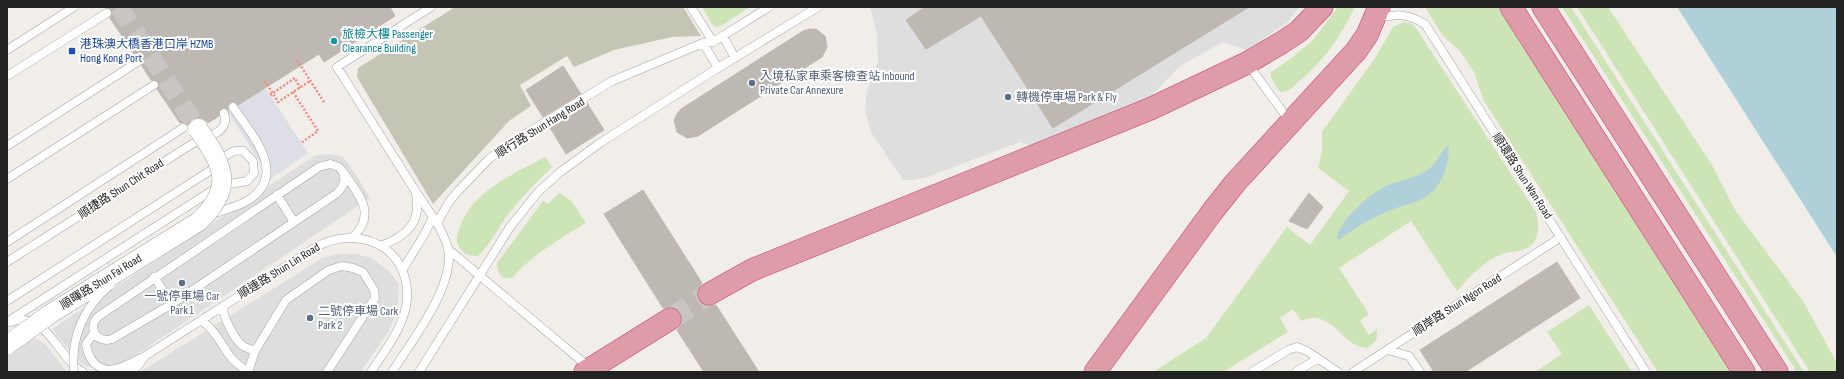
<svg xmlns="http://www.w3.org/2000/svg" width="1844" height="379" font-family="'Sofia Sans Condensed','Noto Sans TC',sans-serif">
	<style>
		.construction { fill: #c5c5b6 }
		.grass { fill: #cde4b7 }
		.parking { fill: #dedede }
		.plaza { fill: #dedee7 }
		.water { fill: #b0d0d9 }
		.building { fill: #beb8b3; stroke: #c1b6ae }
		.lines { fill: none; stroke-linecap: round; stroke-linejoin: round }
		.tertiary-tunnel { stroke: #c8c5c2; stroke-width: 19; stroke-dasharray: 19 10; stroke-linecap: butt }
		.motorway-tunnel { stroke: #c8c5c2; stroke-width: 22; stroke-dasharray: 22 11; stroke-linecap: butt }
		.service-casing { stroke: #a3a3a3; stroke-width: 9 }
		.motorway-casing { stroke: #c73e6e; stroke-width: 23 }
		.path { stroke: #ea8c81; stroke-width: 2.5; stroke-dasharray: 2 2; stroke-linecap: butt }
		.service { stroke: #fff; stroke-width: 8 }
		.motorway { stroke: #de9ca8; stroke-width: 22 }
		.service-bridge-casing { stroke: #a3a3a3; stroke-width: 9; stroke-linecap: butt }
		.tertiary-bridge-casing { stroke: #a3a3a3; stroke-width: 20; stroke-linecap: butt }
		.path-bridge { stroke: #ea8c81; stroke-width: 2.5; stroke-dasharray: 2 2; stroke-linecap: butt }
		.service-bridge { stroke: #fff; stroke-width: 8 }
		.tertiary-bridge { stroke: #fff; stroke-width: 19 }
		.culture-dot { fill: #0f9aa8; stroke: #fff; stroke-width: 1.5 }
		.transit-dot { fill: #1a4fb4; stroke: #fff; stroke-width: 1.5 }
		.service-dot { fill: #5c6f8a; stroke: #fff; stroke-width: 1.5 }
		.labels { text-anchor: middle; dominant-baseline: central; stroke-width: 4; stroke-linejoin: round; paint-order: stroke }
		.culture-label { font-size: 12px; fill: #0d838f; stroke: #fff; text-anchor: start }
		.transit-label { font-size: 12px; fill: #164399; stroke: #fff; text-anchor: start }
		.service-label { font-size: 12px; fill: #4e5e75; stroke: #fff; text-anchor: start }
		.street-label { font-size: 12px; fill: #222; stroke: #fff }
	</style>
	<rect width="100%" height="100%" fill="#f1eeea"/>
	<path class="construction" d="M455,7H683L701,36L672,37L614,50L574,67L567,56L520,85L531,106L509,121L433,204L357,77L358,68Z"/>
	<path class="grass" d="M702,7H750L721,26L716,27L712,24Z
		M1338,7H1355C1341,37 1322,63 1296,84C1292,88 1286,93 1280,92L1271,78V72L1289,60L1313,40Z
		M1425,7H1500L1735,372H1658L1484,101L1474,72L1460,51L1443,36Z
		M1562,7H1571L1804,372H1797Z
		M1577,7H1608L1712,165L1735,210L1803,301L1837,363V372H1810Z
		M1404,22L1412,24L1418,31L1536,212C1540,228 1540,245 1522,250C1515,252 1507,252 1500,255C1483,262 1469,277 1457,291L1411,221L1339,268L1369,314L1360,321L1369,335L1377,329C1378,340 1375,343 1367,348C1341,347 1332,307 1301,321L1293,309L1280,318L1288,332L1223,372H1153L1206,338L1287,227L1310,245L1349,191L1318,168L1322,152V132L1375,58L1393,27Z
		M545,157L552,167C536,182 521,198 507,216C497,229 490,245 478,256C468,256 460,253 457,242C456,237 458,232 460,227C472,191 514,174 545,157Z
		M559,193C572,198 578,211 586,223C560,239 533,254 512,278C501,279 497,274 497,263L543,201L548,204Z
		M1589,305L1632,372H1535L1562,354L1547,332Z"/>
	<path class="parking" d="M870,7H1299L1288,22L1247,50L1223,42L1180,66L1144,103L1032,146L1019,142L928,177L913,180H903L871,132L865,112L867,91L878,62L877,35Z
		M330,154L343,157L353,170L370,198L124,363L115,367L95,368L87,366L76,359L52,329L316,155Z
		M339,254H356L371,258L388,270L399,284L398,308L390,329L361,372H140L324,257Z
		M34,337L46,345L67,372H7V345Z"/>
	<path class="plaza" d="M160,7H212L308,153L271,179Z"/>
	<path class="water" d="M1677,7H1837V257Z
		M1448,145L1449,146C1449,169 1440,192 1418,201C1409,205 1400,206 1391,210C1373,217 1356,227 1340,239H1337C1337,231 1344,223 1348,217C1360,204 1372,192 1389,185C1402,179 1417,178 1429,169C1437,163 1441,151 1448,145Z"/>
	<path class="building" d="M103,7H390L395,16L324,62L319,54L238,105L235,102H230L228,105V110L226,108L221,109L219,111V116L208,123L203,119L197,118L192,120L188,125L185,123H180L157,89L159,85L158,82L151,80L142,66L144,61L143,58L139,56L136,57L110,18L112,13L111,10Z
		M925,7H1249L1053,128L981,16L926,49L906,20Z
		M810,29H816L825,36L827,47L822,57L698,136L687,138L677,132L674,120L677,114L681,109L803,31Z
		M563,66L581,94L543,117L526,90Z
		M587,103L604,130L566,154L549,126Z
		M643,190L702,283L698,288L697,293L698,300L703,305L708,306L716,305L759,372H704L677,330L681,325L682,319L680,312L676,308L670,307L663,308L604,214Z
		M1309,193L1323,207L1307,229L1289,221Z
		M1557,262L1580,298L1465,372H1434L1420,350Z"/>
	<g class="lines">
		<path class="tertiary-tunnel" d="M119,7L198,129"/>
		<path class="motorway-tunnel" d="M670,319L709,294"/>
		<g class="service-casing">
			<path id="service" d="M431,7L337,67L416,192L437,223
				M691,7L713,42
				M1377,18C1397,14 1406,13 1425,24L1646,372
				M723,36L735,58
				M703,43L718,68
				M7,50L74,7
				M1248,64L1290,122
				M7,76L107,13
				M7,146L139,61
				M330,164L339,167C348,176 345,186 336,194L172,304L112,339C97,344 86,327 99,316L319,167Z
				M344,173C359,195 377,214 353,237
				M7,179L154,85
				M277,195L294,222
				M210,215C222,210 234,208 245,202C291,177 252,135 233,107
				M7,242L183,128
				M380,246C405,237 422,224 416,195
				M448,249L590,368
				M7,262L192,144C204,137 231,134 224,113
				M403,269L424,235L433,217
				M154,277L172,304
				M7,301L211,170C222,162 227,148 243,151L253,161L254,173L247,181L224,185L216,188L7,322
				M223,307C223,317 234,339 243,346C246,348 251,349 255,351
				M201,320C216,331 219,341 229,355C234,362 241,367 248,372
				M10,322C47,309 58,359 83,372
				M94,333L86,344C87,352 89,357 94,363C109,378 128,364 143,357
				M1388,350L1409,356L1420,372
				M125,372L138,366L145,356L316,247C358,224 410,246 407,299C405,326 385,350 371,372
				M248,372L255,351L286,300L329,270L342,266L353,268L363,272L374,290L375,298L327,372
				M392,372C411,342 456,285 448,248C446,240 441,231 437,223L449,202L458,191L489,159L506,146L612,81L703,43L713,42L769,7
				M419,372L510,227L538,192L559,173L600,143L718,68L818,7
				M1252,372L1288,350L1297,347L1307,351L1338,372
				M1296,372L1317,359
				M1353,372L1561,237"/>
		</g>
		<g class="motorway-casing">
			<path id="motorway" d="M1511,7L1744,372
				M1543,7L1777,372
				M709,294L752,270L1150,109L1247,63L1281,43L1299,31L1322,7
				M585,372L670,319
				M1095,372L1212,212L1235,183L1356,51L1367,35L1379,7"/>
		</g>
		<path class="path" d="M182,50H187
			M297,60L324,102
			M293,92L318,131L301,143
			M270,95L295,78L300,88"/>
		<use href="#service" class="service"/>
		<use href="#motorway" class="motorway"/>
		<g class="service-bridge-casing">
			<path id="service-bridge" d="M74,372C70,338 84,307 110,285"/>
		</g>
		<g class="tertiary-bridge-casing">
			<path id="tertiary-bridge" d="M7,345L50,314L198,222C235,188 224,166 198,129"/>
		</g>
		<path class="path-bridge" d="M265,81L278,102L310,81"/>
		<use href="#service-bridge" class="service-bridge"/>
		<use href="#tertiary-bridge" class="tertiary-bridge"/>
	</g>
	<circle class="culture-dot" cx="334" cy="41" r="4"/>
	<rect class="transit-dot" x="68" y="47" width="8" height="8" rx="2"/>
	<g class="service-dot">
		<circle cx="752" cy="83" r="4"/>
		<circle cx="1008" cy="97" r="4"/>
		<circle cx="182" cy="283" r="4"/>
		<circle cx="310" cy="318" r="4"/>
	</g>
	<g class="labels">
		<g class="culture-label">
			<text x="342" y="34">旅檢大樓 Passenger<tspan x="342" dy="14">Clearance Building</tspan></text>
		</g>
		<g class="transit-label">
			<text x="80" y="44">港珠澳大橋香港口岸 HZMB<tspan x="80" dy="14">Hong Kong Port</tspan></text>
		</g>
		<g class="service-label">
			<text x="760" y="76">入境私家車乘客檢查站 Inbound<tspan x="760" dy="14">Private Car Annexure</tspan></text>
			<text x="1016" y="97">轉機停車場 Park &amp; Fly</text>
			<text x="182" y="296" text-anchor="middle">一號停車場 Car<tspan x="182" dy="14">Park 1</tspan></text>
			<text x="318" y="311">二號停車場 Cark<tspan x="318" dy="14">Park 2</tspan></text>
		</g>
		<g class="street-label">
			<text transform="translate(540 128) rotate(-32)">順行路 Shun Hang Road</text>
			<text transform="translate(1522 176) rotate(57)">順環路 Shun Wan Road</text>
			<text transform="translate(121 189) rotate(-33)">順捷路 Shun Chit Road</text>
			<text transform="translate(279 271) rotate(-32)">順連路 Shun Lin Road</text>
			<text transform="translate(101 282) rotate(-32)">順暉路 Shun Fai Road</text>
			<text transform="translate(1457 305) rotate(-33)">順岸路 Shun Ngon Road</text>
		</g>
	</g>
	<rect width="1844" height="379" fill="none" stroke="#222222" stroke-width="16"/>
</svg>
